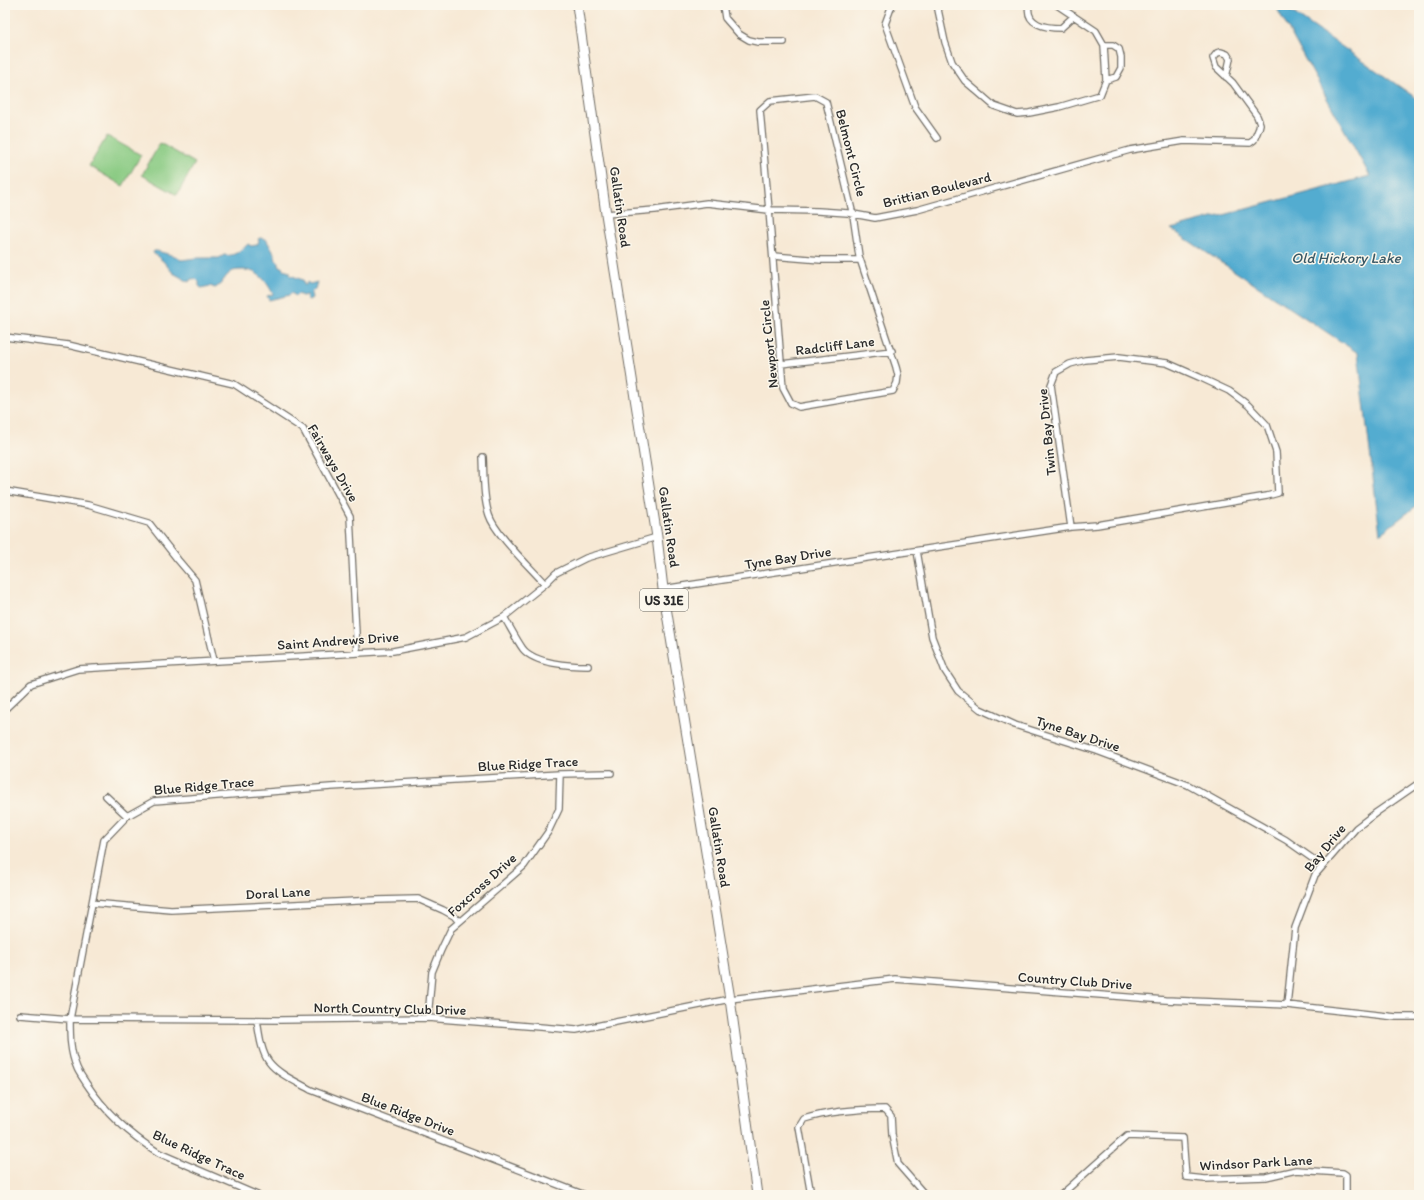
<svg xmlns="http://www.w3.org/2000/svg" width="1424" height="1200" font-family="Itim,sans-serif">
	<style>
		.green { fill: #89ca82; stroke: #5a7a56 }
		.water { fill: #52acd0; stroke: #3e6c7e }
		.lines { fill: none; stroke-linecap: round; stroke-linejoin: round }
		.minor-casing { stroke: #726e66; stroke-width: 8 }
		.primary-casing { stroke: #726e66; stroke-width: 11 }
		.minor { stroke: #fff; stroke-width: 5.5 }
		.primary { stroke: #fff; stroke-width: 9 }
		.labels { text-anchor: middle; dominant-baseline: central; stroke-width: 3; stroke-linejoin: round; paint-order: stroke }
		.shield { fill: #fbf7ec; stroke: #696865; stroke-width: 1 }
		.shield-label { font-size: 13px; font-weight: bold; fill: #2b2b2b }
		.street-label { font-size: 14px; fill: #2b2b2b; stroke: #fbf7ec }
		.water-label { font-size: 15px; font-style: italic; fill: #395865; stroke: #fbf7ec }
	</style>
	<rect width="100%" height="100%" fill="#fbf7ec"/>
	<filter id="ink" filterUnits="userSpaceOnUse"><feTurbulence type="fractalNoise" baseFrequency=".025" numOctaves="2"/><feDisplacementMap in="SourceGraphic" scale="8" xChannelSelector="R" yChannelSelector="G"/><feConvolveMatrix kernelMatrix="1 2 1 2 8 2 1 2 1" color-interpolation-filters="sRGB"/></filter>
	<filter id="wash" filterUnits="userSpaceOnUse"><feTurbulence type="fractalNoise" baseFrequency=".012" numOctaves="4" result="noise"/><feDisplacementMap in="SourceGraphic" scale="16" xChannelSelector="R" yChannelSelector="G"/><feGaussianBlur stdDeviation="0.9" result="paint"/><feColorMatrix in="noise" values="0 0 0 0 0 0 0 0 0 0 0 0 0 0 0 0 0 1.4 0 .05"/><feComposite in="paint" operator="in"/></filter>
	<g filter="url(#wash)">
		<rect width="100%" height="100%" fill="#f7e9d5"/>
		<path class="green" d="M107,136L141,155L123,186L89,166Z
			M160,143L195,163L177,195L142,175Z"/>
		<path class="water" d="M1275,5H1282L1419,100V504L1380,534L1358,353L1171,229L1370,176Z
			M260,238L266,239L275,255L276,260L279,262V266L283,268V270L290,272V275L303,280L304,285H306L307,282L310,284L317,282L315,289L311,293L312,298L309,300L306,298L308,295H307L302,296L298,294L296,296L291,293L290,295L269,300L267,296L273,294C267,282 259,270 243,270C239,270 234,270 231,272C224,277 222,285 215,288L210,286L201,288L199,286V282L196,279H191L189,282L173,273L163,261L153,253L154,251H157L175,256L181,260L196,258H219L224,255C233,257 241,251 248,244L251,246L257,245L259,241L258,239Z"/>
	</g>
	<g filter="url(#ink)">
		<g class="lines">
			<g class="minor-casing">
				<path id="minor" d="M723,5L725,18L739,34L749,40L758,42H784
					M892,5L885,24L915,107L937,138
					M937,5L945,42L952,62L965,81L994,106L1017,114L1029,113L1059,107L1100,95L1106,80L1104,45L1096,31L1057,5
					M1029,5C1025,25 1046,28 1061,28L1074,16
					M1104,45H1113L1119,49L1121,57V68L1116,77L1106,80
					M815,96L826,102L853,215L859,256L896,367L898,375L897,383L893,391L799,407L791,403L783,388L769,210L760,110L770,101Z
					M606,214L655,210L707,203L769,210L818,211L848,213L875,218L917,210L1130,150L1184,141L1250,143L1254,140L1259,128L1260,124L1257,116L1233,83L1216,67L1213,58L1217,53L1221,52L1227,54L1230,59L1226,77
					M773,256L821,260H860
					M5,337L68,345L234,384L303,429L350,516L357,653
					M781,364L892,351
					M483,457C484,476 483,497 489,515C495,534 531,568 545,584
					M5,491L88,505L149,523L178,560L195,580L214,661
					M917,551L932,637L945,671L958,691L980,709L1015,725L1097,751L1188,785L1286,840L1323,866
					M663,589L1071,527L1097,525L1267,496L1278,493L1276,452L1267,425L1248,405L1229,391L1199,377L1167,363L1119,357L1085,360L1070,364L1056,372L1051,385L1071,527
					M504,617C510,627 516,639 523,649C535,664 571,666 588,666
					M5,709L31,684L78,669L393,651L466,637L504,617L545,584L556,573L586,558L657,537
					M106,796L127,816
					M92,903L171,910L377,900L418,899L443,910L454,916L459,922
					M1287,1005L1295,928L1315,875L1356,828L1377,812L1419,783
					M20,1015L70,1019L280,1020L428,1018L576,1030L730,999L895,979L1165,1000L1287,1005L1396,1017H1419
					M428,1018L432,972L441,950L451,929L524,866L548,832L559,809L560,774
					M257,1020C259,1033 261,1052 269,1062C278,1074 297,1082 311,1090L585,1195
					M257,1195L159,1153C130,1135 105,1112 86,1083C83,1078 79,1073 77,1068C70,1052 70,1036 70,1019L104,840L127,816L154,801L331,787L560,774L611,773
					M811,1195L799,1127L804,1119C830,1111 858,1109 885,1109L891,1116L892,1135L898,1164L925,1195
					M1061,1195L1127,1136L1183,1138L1186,1177L1205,1179L1266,1177L1296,1170L1343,1173L1346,1175V1195"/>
			</g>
			<g class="primary-casing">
				<path id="primary" d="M577,5L606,214L657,537L663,589L730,999L757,1195"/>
			</g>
			<use href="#minor" class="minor"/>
			<use href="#primary" class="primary"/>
		</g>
	</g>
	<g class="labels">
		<rect class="shield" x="640" y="589" width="48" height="22" rx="3"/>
		<g class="shield-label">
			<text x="664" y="600">US 31E</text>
		</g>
		<g class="street-label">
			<text transform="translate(851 153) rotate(76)">Belmont Circle</text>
			<text transform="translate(937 190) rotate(-14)">Brittian Boulevard</text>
			<text transform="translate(620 207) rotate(82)">Gallatin Road</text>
			<text transform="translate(769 344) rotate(-96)">Newport Circle</text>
			<text transform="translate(835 346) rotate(-7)">Radcliff Lane</text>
			<text transform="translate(1047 432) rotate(-96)">Twin Bay Drive</text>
			<text transform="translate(333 463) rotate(60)">Fairways Drive</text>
			<text transform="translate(669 527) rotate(82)">Gallatin Road</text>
			<text transform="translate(788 558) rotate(-9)">Tyne Bay Drive</text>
			<text transform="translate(338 641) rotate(-4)">Saint Andrews Drive</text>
			<text transform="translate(1078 734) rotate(18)">Tyne Bay Drive</text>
			<text transform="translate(528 764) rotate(-3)">Blue Ridge Trace</text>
			<text transform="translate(204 786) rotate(-5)">Blue Ridge Trace</text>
			<text transform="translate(719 847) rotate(81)">Gallatin Road</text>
			<text transform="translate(1325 848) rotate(-51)">Bay Drive</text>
			<text transform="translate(482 885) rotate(-42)">Foxcross Drive</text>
			<text transform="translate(278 893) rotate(-3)">Doral Lane</text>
			<text transform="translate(1075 981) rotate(4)">Country Club Drive</text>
			<text transform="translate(390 1009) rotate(1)">North Country Club Drive</text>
			<text transform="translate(408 1114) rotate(21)">Blue Ridge Drive</text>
			<text transform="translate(199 1155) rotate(25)">Blue Ridge Trace</text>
			<text transform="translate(1256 1163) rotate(-3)">Windsor Park Lane</text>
		</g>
		<g class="water-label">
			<text x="1346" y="258">Old Hickory Lake</text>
		</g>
	</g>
	<rect width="1424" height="1200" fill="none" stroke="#fbf7ec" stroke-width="20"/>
</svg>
